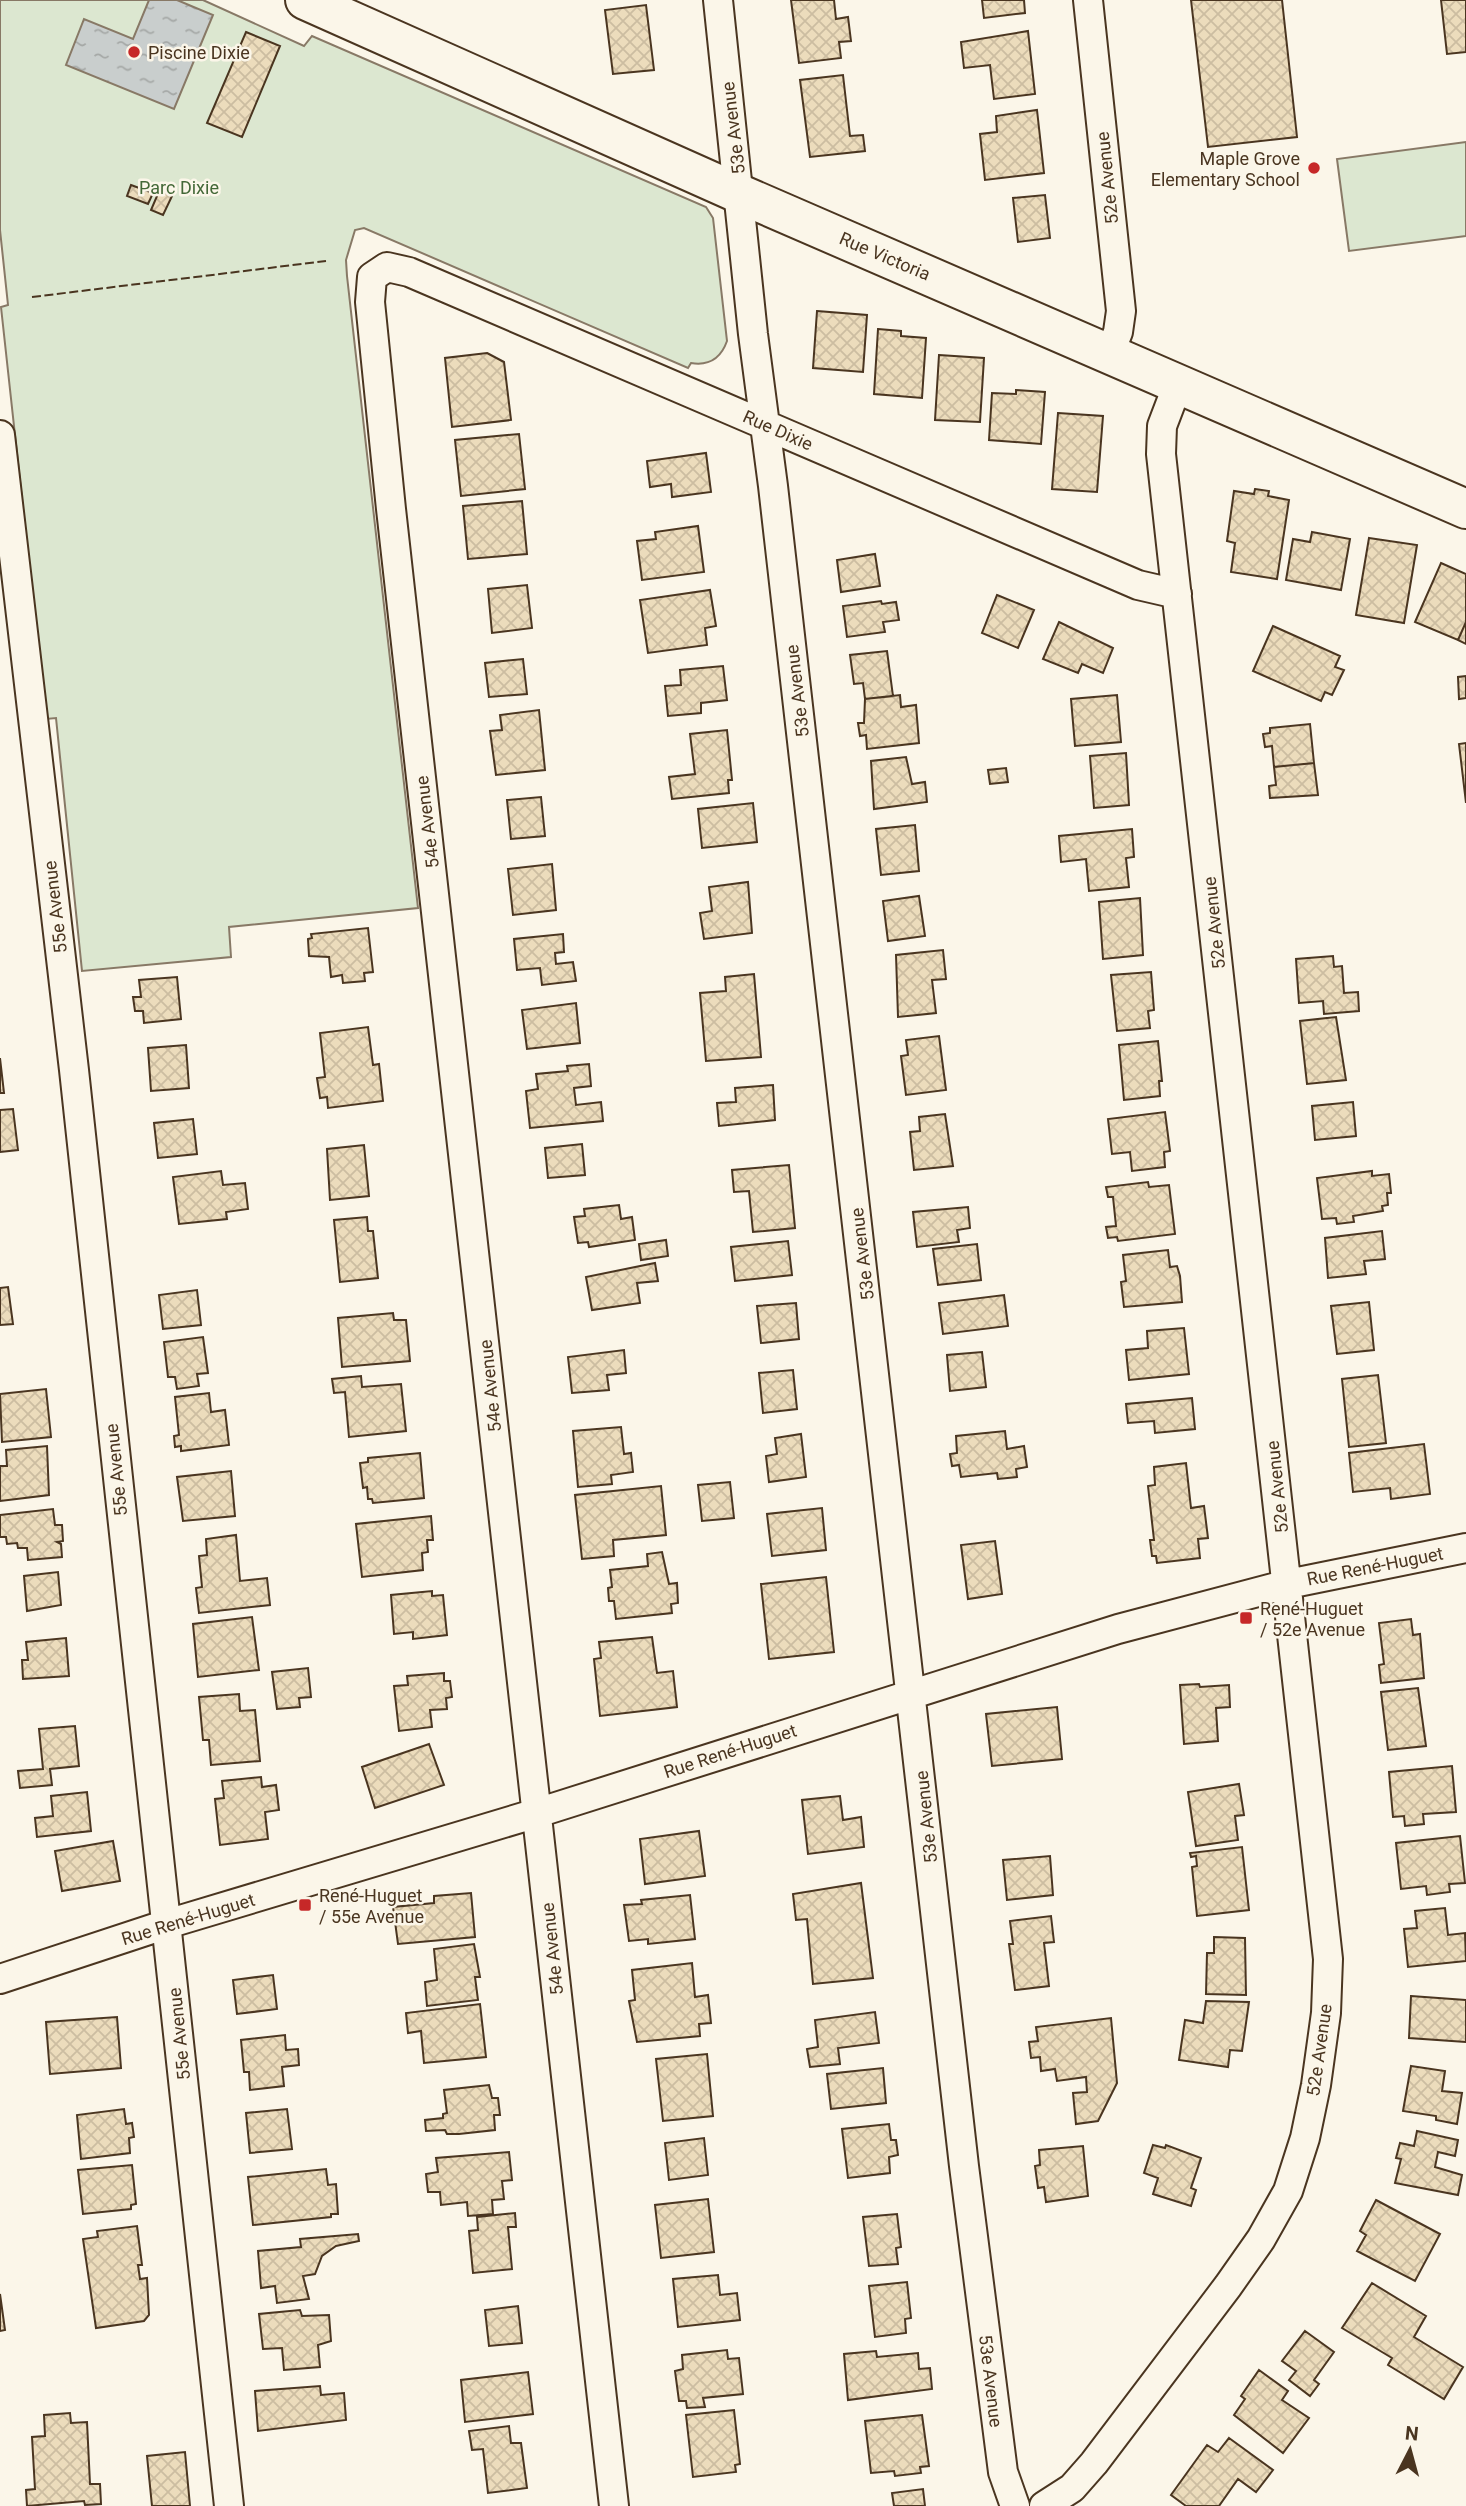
<svg xmlns="http://www.w3.org/2000/svg" width="1466" height="2506" font-family="Roboto,sans-serif">
	<style>
		.park { fill: #dce7d0; stroke: #887966; stroke-width: 2 }
		.water { fill: url(#water-ripples); stroke: #887966; stroke-width: 2 }
		.building { fill: url(#building-cross-hatch); stroke: #4a3520; stroke-width: 2 }
		.lines { fill: none; stroke-linecap: round; stroke-linejoin: round }
		.minor-casing { stroke: #4a3520; stroke-width: 32 }
		.secondary-casing { stroke: #4a3520; stroke-width: 42 }
		.minor { stroke: #fbf6e9; stroke-width: 28 }
		.secondary { stroke: #fbf6e9; stroke-width: 38 }
		.fence { stroke: #4a3520; stroke-width: 2; stroke-dasharray: 9 3.5; stroke-linecap: butt }
		.poi-dot { fill: #c62828; stroke: #fbf6e9; stroke-width: 2.5 }
		.labels { text-anchor: middle; dominant-baseline: central; stroke-width: 5; stroke-linejoin: round; paint-order: stroke }
		.poi-label { font-size: 18px; fill: #4a3520; stroke: #fbf6e9; text-anchor: start }
		.street-label { font-size: 18px; fill: #4a3520; stroke: #fbf6e9 }
		.park-label { font-size: 18px; fill: #436837; stroke: #fbf6e9 }
	</style>
	<defs>
		<pattern id="water-ripples" width="26" height="14" patternUnits="userSpaceOnUse" patternTransform="scale(1.75)"><rect width="26" height="14" fill="#c9cecd"/><path d="M2 4q2-2 4 0t4 0M15 11q2-2 4 0t4 0" fill="none" stroke="#a5a8a6"/></pattern>
		<pattern id="building-cross-hatch" width="8" height="8" patternUnits="userSpaceOnUse" patternTransform="scale(1.75)"><rect width="8" height="8" fill="#ecdcbc"/><path d="M0 0l8 8M0 8l8-8" fill="none" stroke="#ccbda1"/></pattern>
	</defs>
	<rect width="100%" height="100%" fill="#fbf6e9"/>
	<path class="park" d="M0,0H203L304,46L312,36L706,207L713,218L727,341C721,358 709,366 691,363L688,368L364,228L355,230L346,260L347,276L418,908L229,927L231,957L82,971L56,718L46,719L1,307L8,305L0,230Z
		M1466,142V236L1349,251L1337,159Z"/>
	<path class="water" d="M149,0H177L213,15L174,109L66,65L84,19L133,39Z"/>
	<path class="building" d="M791,0H834L836,19L848,17L851,41L839,42L841,58L799,63Z
		M982,0H1024L1025,13L984,18Z
		M1191,0H1282L1297,137L1208,147Z
		M1441,0H1466V52L1447,54Z
		M646,5L654,70L613,74L605,10Z
		M1028,31L1035,94L994,99L990,65L964,68L961,42Z
		M246,32L280,46L242,137L207,123Z
		M843,75L850,136L863,135L865,151L810,157L800,80Z
		M1037,110L1044,173L985,180L980,134L997,132L996,116Z
		M131,185L153,193L148,204L127,196Z
		M160,189L173,194L163,215L151,210Z
		M1045,195L1050,238L1018,242L1013,198Z
		M817,311L867,315L863,372L813,368Z
		M878,329L901,331V336L926,338L922,398L874,394Z
		M487,353L504,362L511,420L452,427L445,358Z
		M939,355L984,358L980,422L935,420Z
		M1016,390L1045,392L1041,444L989,440L992,393L1016,394Z
		M1058,413L1103,416L1097,492L1052,489Z
		M519,434L525,489L461,496L455,440Z
		M706,453L711,492L672,497L671,484L650,487L647,461Z
		M1255,489L1269,491L1268,496L1289,500L1277,579L1231,572L1235,543L1227,541L1234,491L1254,494Z
		M522,501L527,554L468,559L463,506Z
		M698,526L704,572L642,580L637,541L656,539L655,532Z
		M1312,532L1350,539L1341,590L1286,580L1293,539L1310,542Z
		M1369,538L1417,545L1404,623L1356,615Z
		M875,554L880,586L841,592L837,560Z
		M1441,563L1466,574V622L1458,640L1415,622Z
		M527,585L532,628L492,633L488,589Z
		M710,590L716,626L705,628L707,645L648,653L640,600Z
		M997,595L1034,610L1018,648L982,633Z
		M881,601L882,604L896,602L899,620L883,622L885,632L847,637L843,606Z
		M1059,622L1113,648L1103,673L1082,664L1078,673L1043,659Z
		M1466,622V644L1458,640Z
		M1273,626L1340,656L1335,667L1344,670L1332,695L1325,692L1321,701L1253,671Z
		M887,651L893,696L865,699L863,683L854,684L850,655Z
		M523,659L527,694L489,697L485,663Z
		M723,666L727,700L701,703V713L668,716L665,686L681,685L680,670Z
		M1466,676V698L1459,699L1458,677Z
		M900,695L901,707L916,705L919,743L867,749L866,735L860,736L858,723H864L865,699Z
		M1117,695L1121,742L1075,746L1071,699Z
		M539,710L545,770L496,775L490,731L502,730L500,715Z
		M1310,724L1314,763L1274,767L1272,746L1265,747L1263,734L1270,733V728Z
		M727,730L732,780H728L729,793L672,799L669,777L695,774L690,734Z
		M1466,743V803L1459,744Z
		M1126,753L1129,805L1094,808L1090,756Z
		M906,757L912,784L925,782L927,802L874,809L871,761Z
		M1314,763L1318,795L1270,798L1269,786L1276,785L1274,767Z
		M1006,768L1008,782L990,784L988,770Z
		M541,797L545,836L511,839L507,800Z
		M753,803L757,842L702,848L698,809Z
		M915,825L919,871L881,875L876,829Z
		M1132,829L1134,857L1126,858L1129,887L1089,891L1086,859L1061,862L1059,836Z
		M552,864L556,910L513,915L508,869Z
		M748,882L752,933L704,939L700,913L712,911L709,887Z
		M919,896L925,936L888,941L883,901Z
		M1140,898L1143,955L1103,959L1099,902Z
		M368,928L373,972L364,973L365,981L343,983L342,975L331,977L329,957L309,956L308,939L312,938L311,934Z
		M563,934L564,952L555,953L556,964L573,962L576,981L542,985L540,968L517,970L514,939Z
		M943,950L946,979L932,980L936,1013L898,1017L896,955Z
		M1333,956L1334,967L1342,966L1344,993L1358,992L1359,1011L1324,1014L1323,1001L1299,1003L1296,959Z
		M1151,972L1154,1010L1148,1011L1150,1028L1117,1031L1111,975Z
		M754,974L761,1057L706,1061L700,993L726,991L725,977Z
		M177,977L181,1019L144,1023L143,1011H135L133,997H141L139,980Z
		M576,1003L580,1043L527,1049L522,1010Z
		M1336,1017L1346,1080L1307,1084L1300,1021Z
		M368,1027L373,1065L379,1064L383,1101L328,1108L327,1097L320,1098L317,1078L325,1077L320,1033Z
		M939,1036L946,1090L906,1095L901,1056L908,1055L906,1040Z
		M1158,1041L1162,1081H1159L1160,1096L1124,1100L1119,1045Z
		M186,1045L189,1088L151,1091L148,1048Z
		M0,1058L4,1093H0Z
		M589,1064L591,1086L574,1088L576,1105L601,1102L603,1121L530,1128L526,1091L538,1089L536,1074L568,1071L567,1066Z
		M773,1085L775,1120L719,1126L717,1103L736,1102L735,1088Z
		M1353,1102L1356,1136L1315,1140L1312,1106Z
		M13,1109L18,1150L0,1152V1110Z
		M1165,1112L1170,1151L1164,1152L1165,1167L1132,1171L1130,1152L1112,1154L1108,1119Z
		M945,1114L953,1166L914,1170L910,1132L920,1131L919,1117Z
		M193,1119L197,1154L158,1158L154,1123Z
		M582,1144L585,1175L548,1178L545,1148Z
		M364,1145L369,1196L330,1200L327,1149Z
		M789,1165L795,1228L753,1232L749,1191L734,1192L732,1170Z
		M221,1171L223,1185L245,1183L248,1209L226,1212L227,1219L179,1224L173,1177Z
		M1372,1171V1176L1389,1174L1391,1193H1387L1388,1205L1382,1206L1383,1211L1353,1216L1354,1222L1337,1224L1336,1218L1322,1219L1317,1178Z
		M1148,1182L1149,1187L1169,1185L1175,1234L1118,1241L1117,1237L1108,1238L1106,1227L1116,1226L1113,1197H1108L1106,1187Z
		M619,1205L621,1219L632,1217L635,1240L589,1247L588,1242L578,1243L574,1217L585,1216L584,1209Z
		M968,1207L970,1228L957,1230L959,1242L917,1247L913,1212Z
		M367,1217L368,1231H373L378,1278L340,1282L334,1220Z
		M1382,1231L1385,1259L1364,1261L1366,1274L1328,1278L1325,1238Z
		M666,1240L668,1256L641,1260L639,1244Z
		M788,1241L792,1275L735,1281L731,1247Z
		M977,1244L981,1280L938,1285L933,1249Z
		M1168,1250L1170,1267L1177,1266L1180,1276L1182,1302L1124,1307L1121,1282L1126,1281L1123,1255Z
		M655,1263L658,1281L637,1283L640,1303L592,1310L586,1277Z
		M8,1287L13,1324L0,1325V1288Z
		M197,1290L201,1325L163,1329L159,1295Z
		M1004,1295L1008,1326L943,1334L939,1303Z
		M1369,1302L1374,1350L1337,1354L1331,1306Z
		M796,1303L799,1339L761,1343L757,1306Z
		M393,1313L394,1320H406L410,1361L342,1367L338,1318Z
		M1184,1328L1189,1374L1129,1380L1126,1350L1148,1348L1147,1331Z
		M203,1337L208,1373L197,1374L199,1386L177,1389L175,1377H168L164,1342Z
		M624,1350L626,1373L607,1375L609,1390L572,1393L568,1357Z
		M982,1352L986,1387L950,1391L947,1355Z
		M793,1370L797,1409L763,1413L759,1373Z
		M1378,1375L1386,1443L1349,1447L1342,1379Z
		M361,1376L362,1387L401,1384L406,1431L349,1437L345,1392L334,1393L332,1379Z
		M46,1389L51,1437L2,1442L0,1394Z
		M209,1393L211,1412L225,1410L229,1445L181,1451V1446L175,1447L174,1436L179,1435L175,1397Z
		M1192,1398L1195,1429L1155,1433L1154,1421L1128,1423L1126,1404Z
		M621,1427L624,1454L631,1453L633,1472L611,1475L612,1484L578,1487L573,1431Z
		M1005,1431L1007,1449L1024,1446L1027,1467L1016,1469L1017,1477L998,1479L997,1473L961,1477L959,1465L952,1466L950,1454L957,1453L956,1436Z
		M801,1434L806,1477L769,1482L766,1456L777,1454L775,1438Z
		M1424,1444L1430,1494L1391,1499L1390,1488L1353,1492L1349,1453Z
		M47,1446L49,1495L0,1501V1466H7L6,1450Z
		M420,1453L424,1498L373,1503L372,1499H368L367,1487L363,1488L360,1463L368,1462V1458Z
		M1186,1463L1191,1508L1204,1506L1208,1538L1198,1539L1200,1558L1157,1563L1156,1556H1152L1150,1540H1154L1148,1486L1155,1485L1154,1467Z
		M231,1471L235,1516L183,1521L177,1477Z
		M730,1482L734,1518L702,1521L698,1485Z
		M661,1486L666,1535L613,1540L614,1556L582,1559L575,1495Z
		M822,1508L826,1550L772,1556L767,1514Z
		M53,1509L55,1525H62L63,1541L57,1542L61,1544L62,1557L28,1560L27,1548H18L17,1543L7,1544L6,1537H0V1515Z
		M431,1516L433,1540H427L428,1552L422,1553L423,1570L362,1577L356,1524Z
		M236,1535L240,1581L267,1578L270,1605L199,1613L196,1588L202,1587L199,1556L207,1555L206,1539Z
		M995,1541L1002,1594L968,1599L961,1545Z
		M662,1552L669,1584L677,1583L678,1603L671,1604L672,1613L616,1619L614,1601H609L608,1588L612,1587L610,1570L648,1566L647,1554Z
		M58,1572L61,1605L27,1611L24,1576Z
		M826,1577L834,1652L769,1659L761,1584Z
		M432,1591V1596L443,1595L447,1635L413,1639V1632L394,1634L391,1595Z
		M252,1617L259,1670L198,1677L193,1624Z
		M1411,1619L1413,1635L1420,1634L1424,1678L1381,1683L1379,1665L1384,1664L1379,1623Z
		M652,1637L657,1673L673,1671L677,1707L600,1716L594,1659L601,1658L599,1642Z
		M66,1638L69,1676L23,1679L22,1660H28L26,1642Z
		M308,1668L311,1697L299,1698L300,1707L277,1709L272,1672Z
		M444,1673V1681H450L452,1697L446,1698L447,1709L430,1710L432,1727L399,1731L394,1686L408,1685L407,1676Z
		M1199,1684L1200,1687L1229,1685L1230,1707L1216,1708L1218,1741L1184,1744L1180,1685Z
		M1418,1688L1426,1746L1388,1750L1381,1692Z
		M239,1694L240,1711L255,1710L260,1761L211,1765L209,1740H203L199,1697Z
		M1057,1707L1062,1759L992,1766L986,1714Z
		M75,1726L79,1766L50,1769L52,1785L20,1788L18,1771L43,1769L39,1729Z
		M429,1744L444,1785L375,1808L362,1767Z
		M1452,1766L1456,1812L1423,1814L1424,1824L1405,1826L1404,1816L1393,1817L1389,1772Z
		M261,1777L262,1787L276,1785L279,1810L265,1812L268,1839L220,1845L215,1799L224,1798L222,1781Z
		M1239,1784L1244,1815L1235,1816L1238,1840L1196,1846L1188,1792Z
		M87,1792L91,1831L37,1837L35,1818L53,1816L51,1796Z
		M840,1796L843,1820L861,1817L864,1847L808,1854L802,1800Z
		M699,1831L705,1876L645,1884L640,1839Z
		M1460,1836L1465,1883L1449,1884L1450,1892L1427,1895L1426,1886L1401,1889L1396,1843Z
		M113,1841L120,1881L62,1891L55,1851Z
		M1242,1847L1249,1910L1197,1916L1192,1867L1197,1866L1196,1856L1191,1857L1190,1853Z
		M1050,1856L1053,1895L1007,1900L1003,1860Z
		M861,1883L873,1978L813,1984L807,1919L796,1920L793,1894Z
		M471,1893L475,1937L398,1944L393,1907L434,1903V1896Z
		M690,1895L695,1939L648,1944V1939L629,1941L624,1905L642,1904L641,1900Z
		M1445,1908L1448,1935L1465,1933L1466,1961L1408,1967L1404,1929L1417,1928L1415,1911Z
		M1051,1916L1054,1942L1044,1943L1049,1986L1015,1990L1009,1944H1013L1010,1921Z
		M1214,1937L1245,1938L1246,1995L1206,1994L1207,1953H1214Z
		M474,1944L480,1977H475L478,2000L427,2006L425,1982L437,1980L434,1949Z
		M692,1963L695,1997L708,1995L711,2023L699,2024L700,2036L637,2042L629,2001L635,2000L632,1970Z
		M273,1975L277,2009L237,2014L233,1980Z
		M1411,1996L1466,2000V2042L1409,2038Z
		M1206,2001L1249,2002L1242,2051L1230,2050L1228,2067L1179,2060L1185,2020L1203,2023Z
		M480,2004L486,2057L424,2063L421,2031L408,2033L406,2013Z
		M875,2012L879,2043L838,2048L840,2064L810,2067L807,2049L818,2047L815,2020Z
		M117,2017L121,2068L50,2074L46,2022Z
		M1111,2018L1117,2083L1098,2121L1076,2124L1073,2093L1087,2092L1086,2077L1057,2081L1055,2069L1041,2071L1040,2057L1031,2058L1029,2042L1038,2041L1036,2027Z
		M285,2035L286,2050L298,2049L299,2065L282,2067L284,2086L250,2090L249,2072H244L241,2040Z
		M707,2054L713,2116L663,2121L656,2059Z
		M1411,2066L1445,2071L1442,2091L1462,2093L1457,2124L1436,2120V2116L1403,2111Z
		M883,2068L886,2103L831,2109L827,2074Z
		M489,2085L492,2098H498L500,2115H494L495,2130L459,2134H447L445,2130L426,2131L425,2120L443,2118V2114L447,2113L444,2090Z
		M124,2109L126,2124L132,2123L134,2137L129,2138L130,2153L81,2159L77,2115Z
		M287,2109L292,2149L250,2153L246,2113Z
		M889,2124L891,2140H896L898,2155L889,2157L890,2173L848,2178L842,2129Z
		M1417,2131L1458,2140L1455,2156L1438,2152L1435,2167L1462,2175L1458,2195L1395,2183L1401,2159L1396,2158L1400,2143L1414,2146Z
		M704,2138L708,2175L669,2180L665,2143Z
		M1153,2145L1165,2148L1166,2145L1201,2158L1191,2188L1196,2190L1191,2206L1153,2194L1158,2178L1144,2173Z
		M1083,2146L1088,2196L1046,2202L1044,2187L1038,2188L1035,2166L1040,2165L1039,2150Z
		M509,2152L512,2180L502,2181L504,2199L492,2200L493,2214L468,2216L467,2202L441,2205L440,2192H428L426,2174L438,2172L436,2158Z
		M132,2165L136,2204L131,2205V2209L83,2214L78,2170Z
		M326,2169L328,2185L336,2184L338,2214H331V2217L253,2225L248,2177Z
		M708,2199L714,2252L661,2258L655,2205Z
		M1376,2200L1440,2234L1415,2281L1357,2251L1366,2235L1360,2231Z
		M515,2213L516,2227H508L512,2269L473,2273L469,2231L478,2230L477,2217Z
		M897,2214L901,2247L896,2248L898,2264L869,2266L863,2217Z
		M137,2226L142,2265H138L140,2279L147,2278L149,2315L144,2321L96,2328L83,2239L98,2237L97,2231Z
		M358,2234L359,2241L336,2246L322,2256L315,2274L303,2276L309,2299L277,2303L275,2286L261,2288L258,2251L301,2247L300,2239Z
		M718,2275L720,2295L737,2293L740,2320L678,2327L673,2279Z
		M907,2282L911,2318L905,2319L906,2333L875,2337L869,2286Z
		M1372,2283L1426,2316L1414,2337L1463,2367L1444,2399L1388,2365L1392,2358L1342,2328Z
		M0,2294L5,2330L0,2331Z
		M518,2306L522,2343L489,2346L485,2310Z
		M300,2310L302,2316L329,2315L331,2341L318,2345L320,2367L284,2370L282,2348L263,2349L259,2314Z
		M1305,2331L1334,2352L1314,2380L1319,2384L1310,2396L1289,2380L1296,2371L1282,2361Z
		M727,2350L728,2359L739,2358L743,2394L703,2398L705,2407L687,2408L686,2401H679L675,2371L683,2369L682,2355Z
		M876,2351L877,2357L918,2353L919,2369L930,2368L932,2389L848,2400L844,2354Z
		M1259,2370L1288,2391L1282,2400L1309,2418L1283,2453L1234,2415L1245,2399L1241,2396Z
		M528,2372L533,2414L465,2422L461,2380Z
		M320,2386L321,2395L344,2393L346,2420L258,2431L255,2391Z
		M734,2410L740,2464L735,2465L736,2472L693,2477L686,2415Z
		M70,2413L71,2423L87,2422L90,2484H100L101,2504L85,2505L84,2501L27,2506L26,2490L35,2489L32,2437L45,2436L44,2415Z
		M922,2415L929,2466L920,2467L921,2473L895,2476L894,2471L871,2473L865,2421Z
		M509,2426L511,2443H521L527,2488L488,2493L483,2449L472,2450L469,2431Z
		M1229,2438L1273,2470L1256,2492L1238,2479L1219,2506H1186L1171,2495L1207,2445L1218,2452Z
		M185,2452L190,2506H152L147,2456Z
		M923,2489L925,2506H894L892,2493Z"/>
	<g class="lines">
		<g class="minor-casing">
			<path id="minor" d="M718,0L753,334L773,486L964,2166L1003,2472L1015,2506
				M1088,0L1121,311L1118,332L1109,355
				M0,435L74,1070L229,2506
				M0,1979L167,1924L537,1813L1118,1629L1288,1584L1466,1548
				M614,2506L391,509L370,302L372,277L387,267L409,272L1138,585L1177,594
				M1044,2506L1072,2488L1094,2463L1228,2286L1261,2239L1288,2191L1305,2138L1316,2085L1326,2013L1328,1959L1161,454L1162,426L1178,384"/>
		</g>
		<g class="secondary-casing">
			<path id="secondary" d="M305,0L740,194L1466,509"/>
		</g>
		<use href="#minor" class="minor"/>
		<use href="#secondary" class="secondary"/>
		<path class="fence" d="M32,297L326,261"/>
	</g>
	<g class="poi-dot">
		<circle cx="134" cy="52" r="7"/>
		<circle cx="1314" cy="168" r="7"/>
		<rect x="1239" y="1611" width="14" height="14" rx="3.5"/>
		<rect x="298" y="1898" width="14" height="14" rx="3.5"/>
	</g>
	<g class="labels">
		<g class="poi-label">
			<text x="148" y="52">Piscine Dixie</text>
			<text x="1300" y="158" text-anchor="end">Maple Grove<tspan x="1300" dy="21">Elementary School</tspan></text>
			<text x="1260" y="1608">René-Huguet<tspan x="1260" dy="21">/ 52e Avenue</tspan></text>
			<text x="319" y="1895">René-Huguet<tspan x="319" dy="21">/ 55e Avenue</tspan></text>
		</g>
		<g class="street-label">
			<text transform="translate(733 128) rotate(-97)">53e Avenue</text>
			<text transform="translate(1107 178) rotate(-96)">52e Avenue</text>
			<text transform="translate(885 256) rotate(23)">Rue Victoria</text>
			<text transform="translate(778 430) rotate(24)">Rue Dixie</text>
			<text transform="translate(797 691) rotate(-97)">53e Avenue</text>
			<text transform="translate(427 822) rotate(-97)">54e Avenue</text>
			<text transform="translate(55 907) rotate(-97)">55e Avenue</text>
			<text transform="translate(1214 923) rotate(-96)">52e Avenue</text>
			<text transform="translate(862 1254) rotate(-97)">53e Avenue</text>
			<text transform="translate(490 1386) rotate(-96)">54e Avenue</text>
			<text transform="translate(116 1470) rotate(-96)">55e Avenue</text>
			<text transform="translate(1277 1487) rotate(-96)">52e Avenue</text>
			<text transform="translate(1375 1566) rotate(-11)">Rue René-Huguet</text>
			<text transform="translate(730 1751) rotate(-18)">Rue René-Huguet</text>
			<text transform="translate(926 1817) rotate(-96)">53e Avenue</text>
			<text transform="translate(188 1919) rotate(-17)">Rue René-Huguet</text>
			<text transform="translate(552 1949) rotate(-96)">54e Avenue</text>
			<text transform="translate(179 2034) rotate(-96)">55e Avenue</text>
			<text transform="translate(1319 2050) rotate(-82)">52e Avenue</text>
			<text transform="translate(991 2381) rotate(83)">53e Avenue</text>
		</g>
		<g class="park-label">
			<text x="179" y="187">Parc Dixie</text>
		</g>
	</g>
	<g transform="translate(1410 2450) rotate(6)" stroke="#fbf6e9" stroke-width="5" paint-order="stroke">
	<path d="M0-5L12 26L0 18L-12 26Z" fill="#4a3520"/>
	<text y="-10" font-size="19" font-weight="bold" text-anchor="middle" fill="#4a3520">N</text>
	</g>
</svg>
